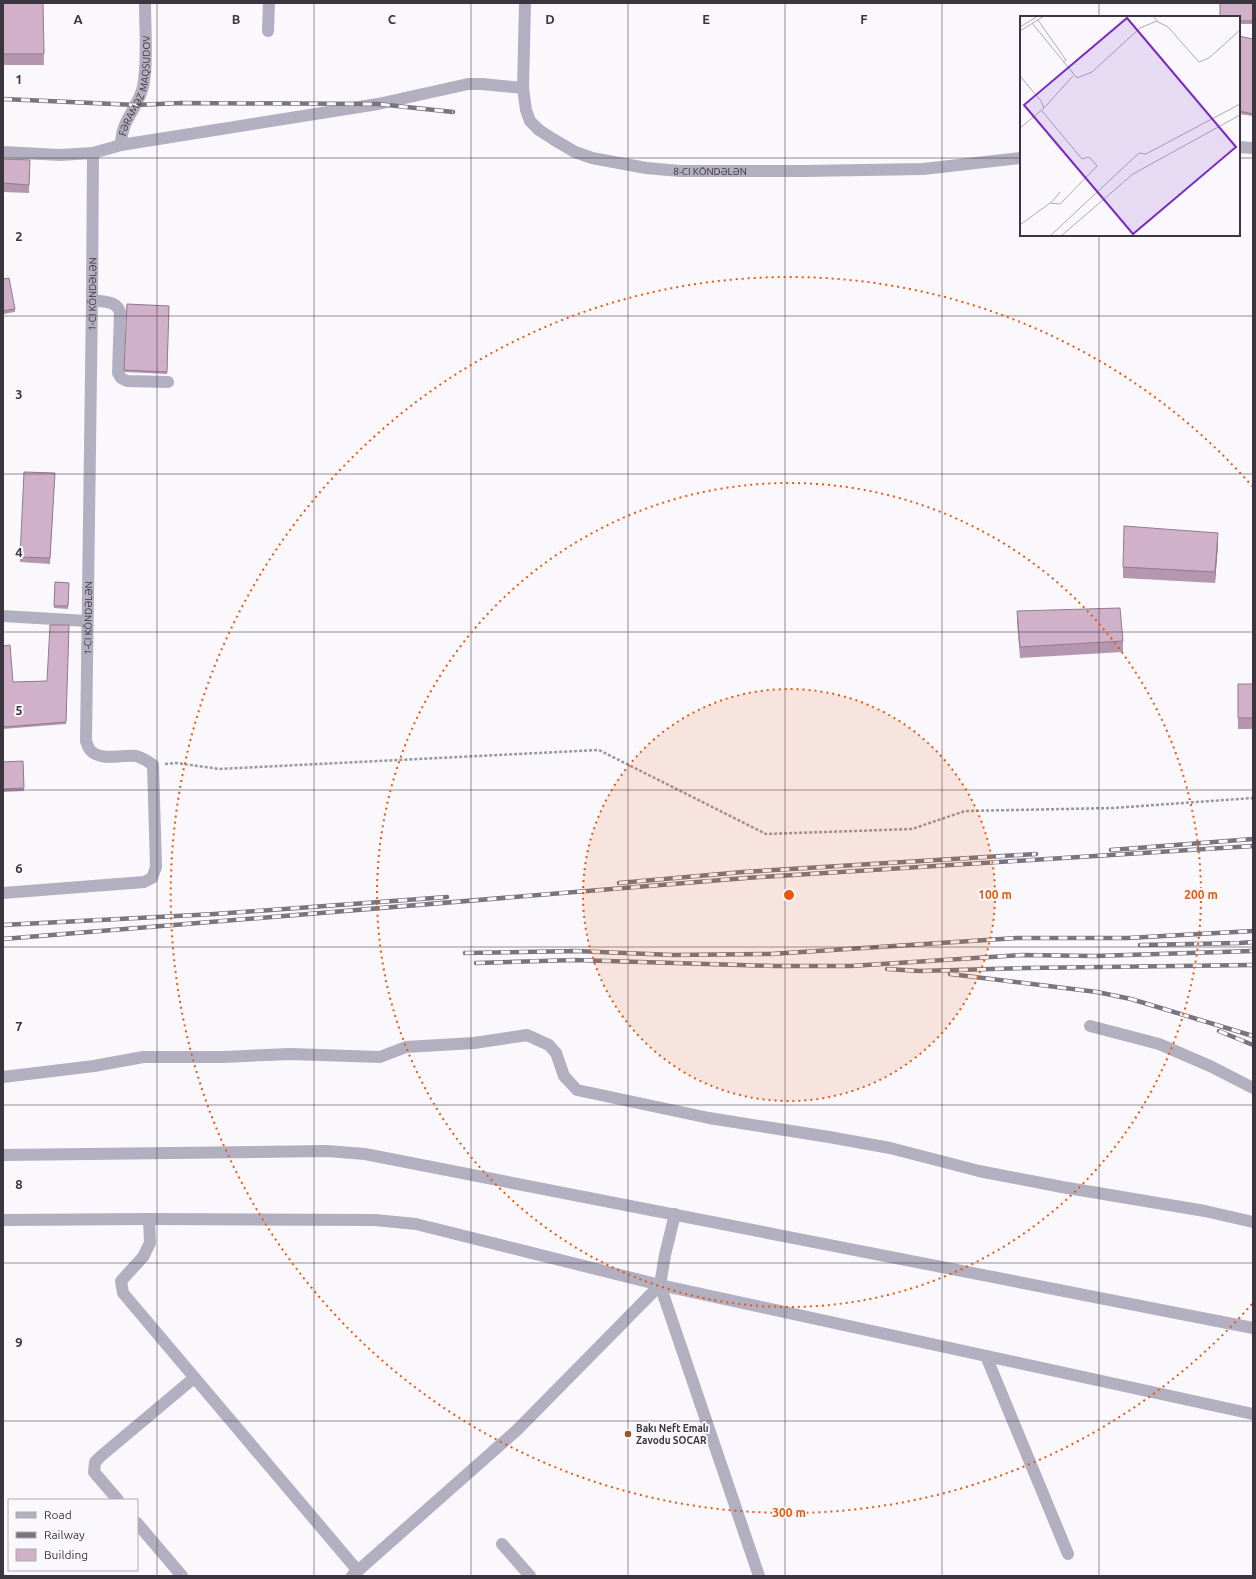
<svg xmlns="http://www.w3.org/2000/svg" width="1256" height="1579" font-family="Ubuntu,sans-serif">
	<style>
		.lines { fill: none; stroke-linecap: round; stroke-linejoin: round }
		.path { stroke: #9b979e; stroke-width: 2.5; stroke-dasharray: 3 2; stroke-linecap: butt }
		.minor { stroke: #b1afc0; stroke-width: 12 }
		.rail-casing { stroke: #7a757d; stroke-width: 4.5 }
		.rail { stroke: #fbf8fd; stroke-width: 3; stroke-dasharray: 9; stroke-linecap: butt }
		.wall { fill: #b497ae }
		.shaded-wall { fill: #927b8d }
		.building { fill: #d1b0ca; stroke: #927b8d }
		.grid { fill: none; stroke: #3a353e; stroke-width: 1; stroke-opacity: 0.55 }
		.ring { fill: none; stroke: #e8590c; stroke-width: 2; stroke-dasharray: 2 4 }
		.poi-dot { fill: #995724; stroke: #fbf8fd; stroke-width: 1.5 }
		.labels { text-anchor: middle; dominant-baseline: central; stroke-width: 4; stroke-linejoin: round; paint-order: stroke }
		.street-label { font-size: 10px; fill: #3a353e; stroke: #fbf8fd }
		.poi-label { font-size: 10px; font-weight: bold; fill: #3a353e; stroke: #fbf8fd; text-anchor: start }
		.inset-road { fill: none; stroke: #aeaab1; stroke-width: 1 }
		.view { fill: #7b2cbf; fill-opacity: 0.15; stroke: #7b2cbf; stroke-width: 2 }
		.inset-edge { fill: none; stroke: #3a353e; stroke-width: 2 }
		.grid-label { font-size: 13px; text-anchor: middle; font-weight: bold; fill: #3a353e; stroke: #fbf8fd; stroke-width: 4; stroke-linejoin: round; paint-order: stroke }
		.centre { fill: #e8590c; stroke: #fbf8fd; stroke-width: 2 }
		.ring-label { font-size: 12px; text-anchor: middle; font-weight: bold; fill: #e8590c; stroke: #fbf8fd; stroke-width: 4; stroke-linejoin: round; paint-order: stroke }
	</style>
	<rect width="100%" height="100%" fill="#fbf8fd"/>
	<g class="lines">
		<path class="path" d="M165,764L176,763L220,769L599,750L766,834L912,829L965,811L1113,808L1253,798"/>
		<g class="minor">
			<path id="s1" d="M525,3L523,88L526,110L530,121L539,130L553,139L575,152L592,158L646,168L680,171H805L923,169L1021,158"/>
			<path d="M268,31L269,3"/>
			<path d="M121,145L378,104L468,84H482L523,88"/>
			<path d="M1239,147L1253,148"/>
			<path id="s2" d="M3,152L60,155L93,153L121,145C121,120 137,110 143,87C148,62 145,30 145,3"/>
			<path d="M92,300C103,302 116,300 120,312L118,373L121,378L127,381L168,382"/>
			<path d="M3,616L87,621"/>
			<path id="s3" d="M3,893L144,882L152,878L156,867L153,765C148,761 143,758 136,756C123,754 100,762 90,750C88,747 87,744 86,741L92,300L93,153"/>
			<path d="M1090,1026L1159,1044L1210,1066L1253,1088"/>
			<path d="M3,1077L94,1066L143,1057H223L290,1054L380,1057L406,1047L474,1043L527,1035L549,1045L556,1053L564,1076L577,1090L709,1118L829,1137L890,1148L979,1171L1062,1187L1205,1211L1253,1222"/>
			<path d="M3,1155L327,1151L365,1154L1253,1328"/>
			<path d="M675,1214L665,1255L660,1285L759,1576"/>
			<path d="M149,1219L150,1243L143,1257L121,1281L123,1293L358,1571"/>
			<path d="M3,1220L149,1219L375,1220L416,1224L660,1285L1253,1414"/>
			<path d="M986,1356L1068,1554"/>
			<path d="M118,1500L94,1472L95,1462L101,1456L194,1378"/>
			<path d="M137,1523L182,1576"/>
			<path d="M502,1544L530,1576"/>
			<path d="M352,1576L517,1430L660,1285"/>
		</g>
		<g class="rail-casing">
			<path id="rail" d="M3,99L136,105L181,103L378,104L453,112
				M1111,850L1253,839
				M619,883L743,872L1036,854
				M3,925L215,914L447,897
				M3,939L746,878L1253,846
				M1140,945L1240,943L1253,942
				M465,953L576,951L673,955L771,954L1017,938H1128L1253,931
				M476,963L575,960L775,966H851L1022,955L1095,956L1253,951
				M887,969L920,971L1026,968L1253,965
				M950,974L1097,992L1131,999L1253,1036
				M1219,1031L1253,1045"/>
		</g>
		<use href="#rail" class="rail"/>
	</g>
	<path class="wall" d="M3,3H43L44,65H3Z
		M1253,3V24H1239V17Z
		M1239,36L1253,39V116L1239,114Z
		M3,159L30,160L29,193L3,192Z
		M3,279L15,309V312L3,314Z
		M127,304L169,306L167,374L124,372Z
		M55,473L50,564L20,562V557Z
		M1218,544L1215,583L1123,578V567Z
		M55,582L69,583L68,609L54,608Z
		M1017,611L1123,641V652L1020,658L1017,622Z
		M69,625L66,724L3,729V646L13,682L47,681Z
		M1238,684H1253V729H1238Z
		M23,761L24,791L3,792V762Z"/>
	<path class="shaded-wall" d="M1218,533V544L1215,583V572Z"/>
	<path class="building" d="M3,3H43L44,54H3Z
		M1220,3H1253V21H1239V17H1220Z
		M1239,36L1253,39V114L1239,111Z
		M3,159L30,160L29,185L3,183Z
		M9,278L15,309L3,311V279Z
		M127,304L169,306L167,372L124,370Z
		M24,472L55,473L50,558L20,557Z
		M1124,526L1218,533L1215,572L1123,567Z
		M55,582L69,583L68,606H54Z
		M1120,608L1123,641L1020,647L1017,611Z
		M50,625H69L66,722L3,727V646L10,645L13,682L47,681Z
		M1238,684H1253V718H1238Z
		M23,761L24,788L3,789V762Z"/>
	<path class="grid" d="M157,3V1576M314,3V1576M471,3V1576M628,3V1576M785,3V1576M942,3V1576M1099,3V17M3,158H1021M1239,158H1253M1099,235V1576M3,316H1253M3,474H1253M3,632H1253M3,790H1253M3,947H1253M3,1105H1253M3,1263H1253M3,1421H1253"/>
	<circle cx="789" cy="895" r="206" fill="#e8590c" fill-opacity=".12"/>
	<g class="ring">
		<circle cx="789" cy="895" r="206"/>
		<circle cx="789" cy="895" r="412"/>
		<path d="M1252 1304A618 618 0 1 1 1252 486"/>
	</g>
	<circle class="poi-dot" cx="628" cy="1434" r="4"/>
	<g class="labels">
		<g class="street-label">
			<text stroke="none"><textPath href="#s2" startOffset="181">FƏRAMƏZ MAQSUDOV</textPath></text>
			<text stroke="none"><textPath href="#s1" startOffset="311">8-CI KÖNDƏLƏN</textPath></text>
			<text stroke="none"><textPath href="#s3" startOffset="788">1-CI KÖNDƏLƏN</textPath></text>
			<text stroke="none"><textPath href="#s3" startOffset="464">1-CI KÖNDƏLƏN</textPath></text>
		</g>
		<g class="poi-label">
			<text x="636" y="1428">Bakı Neft Emalı<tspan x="636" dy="12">Zavodu SOCAR</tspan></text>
		</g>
	</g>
	<g transform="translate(1020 16)">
		<rect width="220" height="220" fill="#fbf8fd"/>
		<path class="inset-road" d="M133,0L138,6L148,11L179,46L189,42L220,14M18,4L46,44L43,46M12,7L57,62L72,56L120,12L137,5M0,11L18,0M0,15L24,0M0,60L21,85L24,92L0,112M24,92L53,60M31,187L40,176M0,209L30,187L40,188L77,150L69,141L62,143L22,95M30,220L119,137L126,138L220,88M41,220L113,158L220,99"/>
		<path class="view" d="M107,2L216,131L113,218L4,89Z"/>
		<rect width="220" height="220" class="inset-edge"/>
	</g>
	<g class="grid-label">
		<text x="78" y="24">A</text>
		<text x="236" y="24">B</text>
		<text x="392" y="24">C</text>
		<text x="550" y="24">D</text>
		<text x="706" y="24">E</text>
		<text x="864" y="24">F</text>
		<text x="19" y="84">1</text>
		<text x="19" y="241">2</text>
		<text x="19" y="399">3</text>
		<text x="19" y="557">4</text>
		<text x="19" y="715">5</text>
		<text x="19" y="873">6</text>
		<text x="19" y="1031">7</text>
		<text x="19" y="1189">8</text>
		<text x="19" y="1347">9</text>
	</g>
	<circle cx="789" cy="895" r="6" class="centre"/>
	<g class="ring-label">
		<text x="995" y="899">100 m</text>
		<text x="1201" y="899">200 m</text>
		<text x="789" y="1517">300 m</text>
	</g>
	<rect width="1256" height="1579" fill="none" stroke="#3a353e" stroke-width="8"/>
	<rect x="8" y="1499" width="130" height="72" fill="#fbf8fd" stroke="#aeaab1"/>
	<rect x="16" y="1512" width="20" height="6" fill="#b1afc0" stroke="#aeaab1"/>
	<text x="44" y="1519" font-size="12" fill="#3a353e">Road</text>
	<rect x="16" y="1532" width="20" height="6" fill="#7a757d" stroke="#aeaab1"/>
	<text x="44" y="1539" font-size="12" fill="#3a353e">Railway</text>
	<rect x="16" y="1549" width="20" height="12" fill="#d1b0ca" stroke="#aeaab1"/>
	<text x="44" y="1559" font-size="12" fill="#3a353e">Building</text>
</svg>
